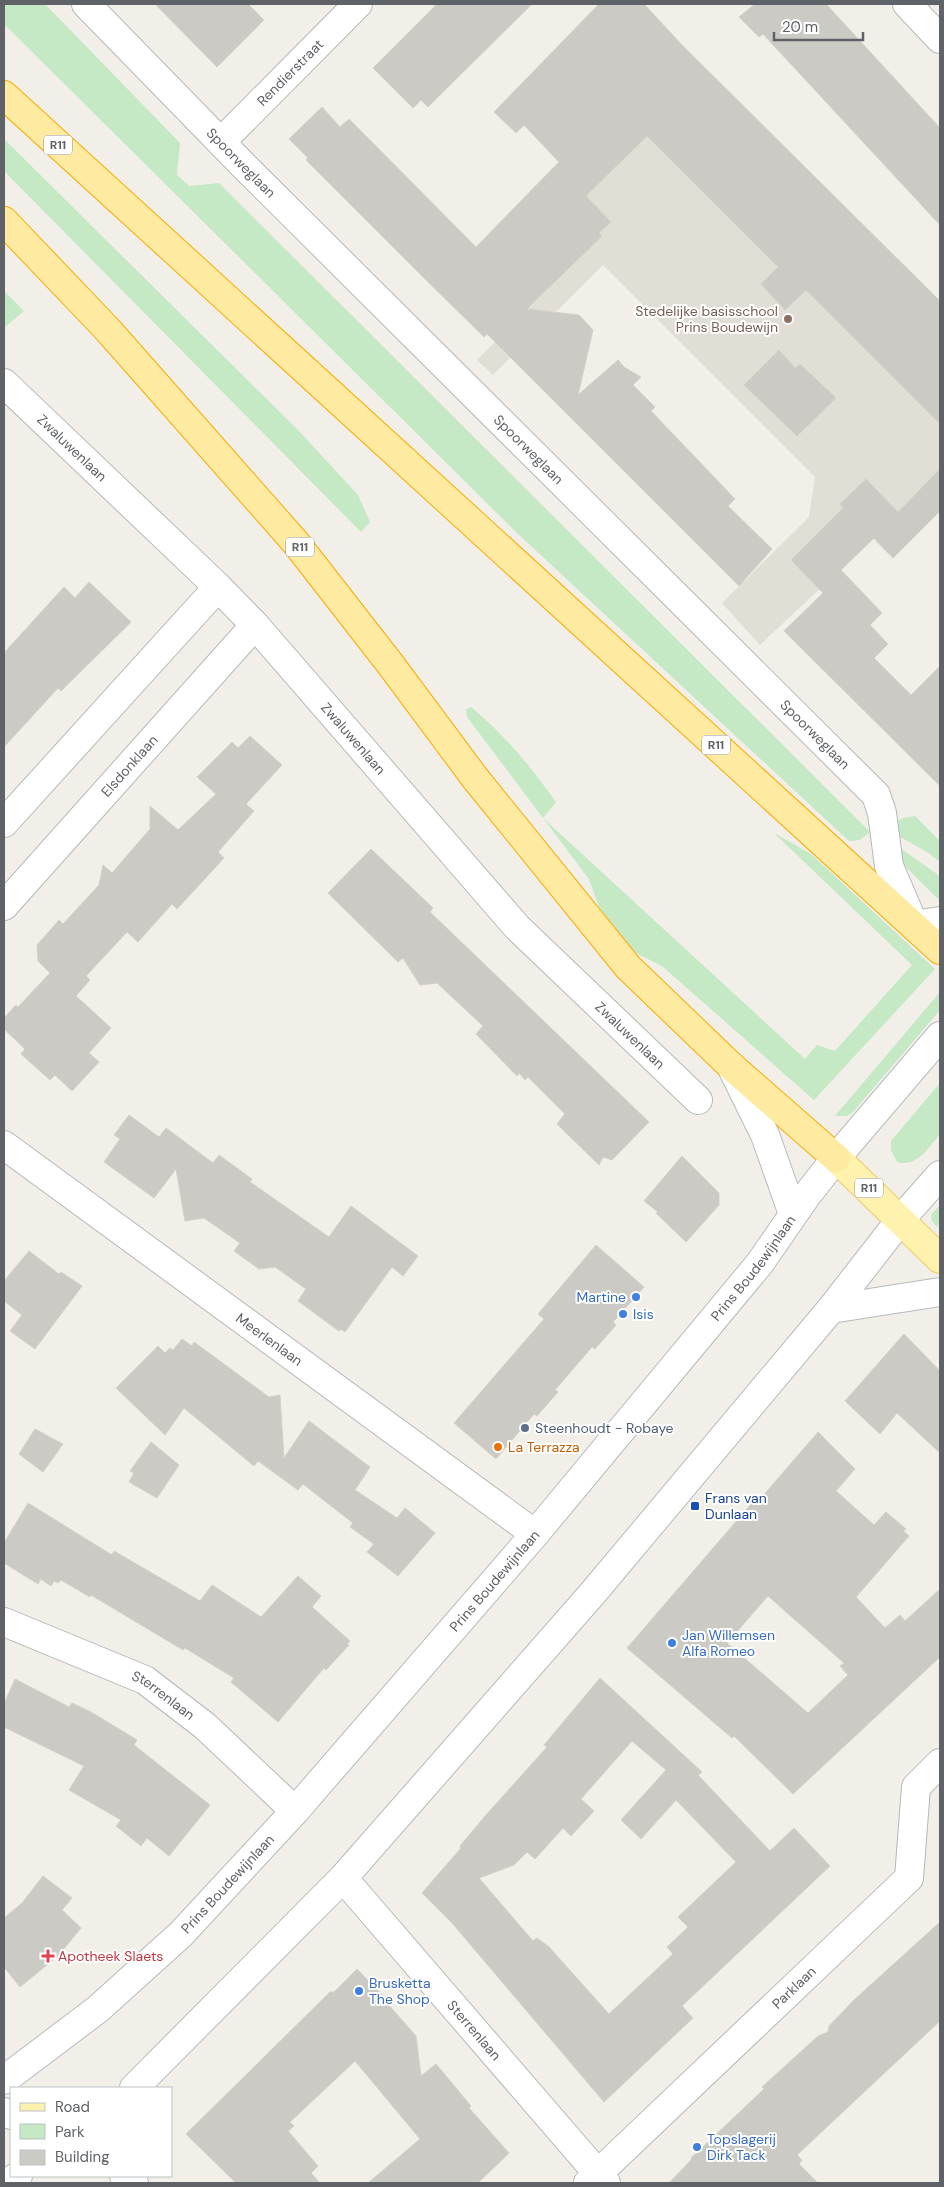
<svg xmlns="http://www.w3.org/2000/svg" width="944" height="2187" font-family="'DM Sans',sans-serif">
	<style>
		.education { fill: #e1ded6 }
		.green { fill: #c5e8c5 }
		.building { fill: #cccac5; stroke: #d6d1c6; fill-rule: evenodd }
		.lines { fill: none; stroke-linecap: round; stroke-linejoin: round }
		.minor-casing { stroke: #b5b8bc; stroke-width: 30 }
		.secondary-casing { stroke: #b6babf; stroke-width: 30 }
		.primary-casing { stroke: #f2c960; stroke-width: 30 }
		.trunk-casing { stroke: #f9ab00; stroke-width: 30 }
		.minor { stroke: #fff; stroke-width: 28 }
		.secondary { stroke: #fff; stroke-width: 28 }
		.primary { stroke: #fff2af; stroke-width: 28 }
		.trunk { stroke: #feeaa1; stroke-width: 28 }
		.education-dot { fill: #8d6e63; stroke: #fff; stroke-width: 2 }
		.shop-dot { fill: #3f7fe0; stroke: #fff; stroke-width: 2 }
		.service-dot { fill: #5c6f8a; stroke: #fff; stroke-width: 2 }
		.food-dot { fill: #e8710a; stroke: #fff; stroke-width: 2 }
		.transit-dot { fill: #1a4fb4; stroke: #fff; stroke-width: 2 }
		.health-dot { fill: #e0444e; stroke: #fff; stroke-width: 2 }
		.labels { text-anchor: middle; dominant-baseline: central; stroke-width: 4; stroke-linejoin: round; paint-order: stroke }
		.shield { fill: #fff; stroke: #8f9295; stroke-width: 1 }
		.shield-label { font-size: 12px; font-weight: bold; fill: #5f6368 }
		.street-label { font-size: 14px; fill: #5f6368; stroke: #fff }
		.education-label { font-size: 14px; fill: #785e54; stroke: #fff; text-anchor: end }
		.shop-label { font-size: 14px; fill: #366cbe; stroke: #fff; text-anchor: start }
		.service-label { font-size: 14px; fill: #4e5e75; stroke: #fff; text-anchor: start }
		.food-label { font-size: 14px; fill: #c56008; stroke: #fff; text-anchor: start }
		.transit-label { font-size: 14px; fill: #164399; stroke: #fff; text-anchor: start }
		.health-label { font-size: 14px; fill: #be3a42; stroke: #fff; text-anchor: start }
	</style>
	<rect width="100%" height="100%" fill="#f1efe8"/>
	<path class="education" d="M664,63L940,341V511L893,558L873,539L760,645L722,603L809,517L815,477L603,265L493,375L477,360L587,250L529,192L559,162L524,125L536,115Z"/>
	<path class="green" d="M4,4H45L180,143L177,175L189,186L219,183L870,832L860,840L849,841L517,533L4,24Z
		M4,139L299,431L358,495L370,522L361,532L4,171Z
		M4,291L24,311L4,328Z
		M471,707C505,735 531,767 556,802L543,818L805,1059L817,1045L835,1051L912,965L774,833L811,854L935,969L814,1100L662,966L636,953L599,907L589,879L467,717L466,709Z
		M915,816L940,841V862L927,852L895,834L896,822L903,818Z
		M897,846L940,876V899L937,898L900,861Z
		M940,992V1010L853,1112L847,1116H835Z
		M940,1083V1134C929,1147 917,1168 897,1162L891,1150V1141Z
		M940,1205V1223L937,1227L932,1221L931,1215Z"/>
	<path class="building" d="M155,4H248L264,20L217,67Z
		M437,4H532L428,107L421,100L413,108L373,68Z
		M599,4H644L682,45L940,301V424L806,290L785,310L761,284L778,267L647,136L586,196L611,222L599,233L602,236L527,309L579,315L593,330L578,395L618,360L624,367L641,377L633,385L655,407L651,411L735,499L728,506L772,549L739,586L487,334L484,337L416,270L306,160L308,158L289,139L322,107L340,127L349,119L476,247L559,162L524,125L516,133L494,112Z
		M755,4H826L940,128V225L763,34L759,37L739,17Z
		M779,350L795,368L800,364L836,398L797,436L744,385Z
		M940,469V511L893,558L874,538L841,570L882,613L870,625L888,644L874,658L911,695L940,666V786L784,631L823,593L791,560L843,508L840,504L866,479L898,512Z
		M89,582L131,622L61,691L58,688L4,747V653L64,587L75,598Z
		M250,736L282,765L246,804L254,811L218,852L224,858L177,909L172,904L138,942L127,932L86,976L90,980L76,996L111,1028L89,1053L99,1062L72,1091L55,1075L50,1080L21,1054L25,1049L4,1029V1018L16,1005L18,1007L50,973L38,961L37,945L59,920L63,924L99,885L103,865L112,873L150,829V806L178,830L216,794L197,777L232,742L238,748Z
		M371,849L433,908L430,912L649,1122L612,1160L603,1157L599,1165L557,1124L565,1114L528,1077L525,1080L519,1073L517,1076L476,1034L483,1026L437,983L420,985L403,958L398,962L328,893Z
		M129,1115L159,1137L166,1128L213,1163L219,1155L252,1179L250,1182L329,1237L351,1206L418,1256L403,1276L392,1267L345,1332L341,1329L339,1331L298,1301L306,1289L275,1267L259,1269L234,1251L240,1243L204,1218L185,1221L176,1169L154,1198L104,1162L120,1139L114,1135Z
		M682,1156L719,1193V1205L686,1242L656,1213L658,1212L644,1201Z
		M596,1245L644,1287L613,1322L616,1325L595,1349L592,1347L555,1390L558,1392L537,1416L534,1414L496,1459L454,1423L544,1319L538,1314Z
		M29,1251L59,1274L61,1272L82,1286L35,1349L10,1331L22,1315L4,1301V1281Z
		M904,1334L940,1371V1453L897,1413L880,1434L845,1401Z
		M182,1339L192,1346L194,1342L269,1397L280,1395L284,1458L309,1421L370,1467L355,1490L397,1518L405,1508L435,1533L398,1576L367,1552L374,1544L350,1527L353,1523L303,1484L298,1490L258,1461L254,1466L184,1408L165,1435L116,1388L158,1346L165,1353L170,1348L173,1350Z
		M35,1429L63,1444L43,1472L19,1454Z
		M818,1432L855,1469L836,1491L874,1525L886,1512L906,1529L903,1531L909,1536L856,1597L885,1628L900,1615L905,1621L940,1589V1657L793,1794L734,1736L732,1738L627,1648L752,1503L755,1505ZM768,1596L844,1663L840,1666L848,1675L808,1713L727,1643Z
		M151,1442L179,1465L157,1498L129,1482L134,1473L130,1471Z
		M28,1503L112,1555L114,1551L200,1601L212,1585L261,1617L298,1576L321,1596L312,1607L350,1641L347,1644L349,1645L326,1670L324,1668L278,1722L231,1682L234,1678L185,1648L183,1650L91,1595L90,1597L61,1580L58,1583L54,1581L51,1586L41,1579L38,1584L4,1563V1543Z
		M600,1678L702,1772L698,1775L770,1851L794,1828L830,1866L682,2006L693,2018L604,2102L452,1923L422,1893L461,1848L460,1846L486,1815L547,1747L544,1745ZM632,1741L666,1770L621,1820L641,1839L676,1800L736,1862L678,1917L688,1927L667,1947L673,1954L609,2014L549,1947L537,1938L533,1941L479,1878L514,1865L527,1852L535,1859L563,1828L571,1836L594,1811L581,1799Z
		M15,1679L69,1707L72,1703L91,1712L137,1740L134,1745L210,1805L169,1856L147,1838L141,1846L116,1826L121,1820L69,1790L84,1766L4,1727V1704Z
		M43,1876L72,1898L62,1910L81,1928L58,1956L20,1987L4,1967V1918L22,1903Z
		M940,1922V2021L797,2155L802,2160L799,2164L818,2183H669L692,2159L691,2158L764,2089L762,2087L818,2036L828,2032L829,2026L854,2000Z
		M357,1969L390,2003L388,2004L416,2036L421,2076L436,2064L471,2106L469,2108L509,2153L478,2183H368L420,2139L355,2061L290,2122L294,2126L288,2131L318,2166L311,2173L320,2183H236L186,2134L330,1992H334Z"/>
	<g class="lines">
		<g class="minor-casing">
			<g id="minor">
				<path id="s1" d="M86,4L242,164L876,795L882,813L889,866L914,925"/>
				<path d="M907,4L940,39"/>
				<path id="s2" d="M221,142L358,4"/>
				<path id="s3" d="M4,383L218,587L255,625L517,927L698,1100"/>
				<path d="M4,823L218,587"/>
				<path id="s4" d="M4,906L255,625"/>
				<path id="s5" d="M4,1145L535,1534"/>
				<path id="s6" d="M4,1622L145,1680L205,1726L295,1811"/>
				<path id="s7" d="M343,1878L606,2183"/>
				<path d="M4,2112L11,2115"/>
				<path d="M124,2176L134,2183"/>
				<path id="s8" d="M588,2183L909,1878L916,1787L940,1763"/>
			</g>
		</g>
		<g class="secondary-casing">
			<g id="secondary">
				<path d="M914,925L940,921"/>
				<path d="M731,1066L765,1135L793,1214"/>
				<path d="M831,1309L940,1292"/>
				<path id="s9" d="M4,2080L98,2009L181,1934L295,1811L535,1534L760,1263L807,1195L836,1158L940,1036"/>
				<path d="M134,2088L343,1878L592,1594L831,1309L901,1219L940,1175"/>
				<path d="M7,2183L18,2176"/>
			</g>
		</g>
		<g class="primary-casing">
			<path id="primary" d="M836,1158L940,1259"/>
		</g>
		<g class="trunk-casing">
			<path id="trunk" d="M4,95L940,950
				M4,221L108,330L296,543L391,665L475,778L628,967L731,1066L836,1158"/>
		</g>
		<use href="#minor" class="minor"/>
		<use href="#secondary" class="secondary"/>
		<use href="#primary" class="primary"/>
		<use href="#trunk" class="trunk"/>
	</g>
	<circle class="education-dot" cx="788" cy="319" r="5"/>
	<g class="shop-dot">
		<circle cx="636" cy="1297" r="5"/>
		<circle cx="623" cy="1314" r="5"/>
		<circle cx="672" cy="1643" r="5"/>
		<circle cx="359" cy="1991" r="5"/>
		<circle cx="697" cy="2147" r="5"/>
	</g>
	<circle class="service-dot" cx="525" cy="1428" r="5"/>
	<circle class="food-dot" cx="498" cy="1447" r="5"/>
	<rect class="transit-dot" x="690" y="1501" width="10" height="10" rx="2.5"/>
	<path class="health-dot" d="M45.5 1948.5h5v5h5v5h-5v5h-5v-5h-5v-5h5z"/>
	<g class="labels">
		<g class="shield">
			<rect x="44" y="135.5" width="28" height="19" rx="4"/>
			<rect x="286" y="537.5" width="28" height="19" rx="4"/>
			<rect x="702" y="735.5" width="28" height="19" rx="4"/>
			<rect x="855" y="1178.5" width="28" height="19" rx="4"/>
		</g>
		<g class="shield-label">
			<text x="58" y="145">R11</text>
			<text x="300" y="547">R11</text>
			<text x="716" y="745">R11</text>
			<text x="869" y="1188">R11</text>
		</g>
		<g class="street-label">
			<text stroke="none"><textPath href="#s2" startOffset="98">Rendierstraat</textPath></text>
			<text stroke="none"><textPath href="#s1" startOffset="222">Spoorweglaan</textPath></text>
			<text stroke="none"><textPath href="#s3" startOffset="94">Zwaluwenlaan</textPath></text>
			<text stroke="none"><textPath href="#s1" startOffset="628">Spoorweglaan</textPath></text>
			<text stroke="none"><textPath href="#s1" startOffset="1032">Spoorweglaan</textPath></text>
			<text stroke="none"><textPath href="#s3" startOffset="499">Zwaluwenlaan</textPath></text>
			<text stroke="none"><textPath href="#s4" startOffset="188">Elsdonklaan</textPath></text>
			<text stroke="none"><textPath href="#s3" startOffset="905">Zwaluwenlaan</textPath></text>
			<text stroke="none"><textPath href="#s9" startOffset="1108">Prins Boudewijnlaan</textPath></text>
			<text stroke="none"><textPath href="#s5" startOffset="329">Meerlenlaan</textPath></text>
			<text stroke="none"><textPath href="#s9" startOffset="702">Prins Boudewijnlaan</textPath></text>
			<text stroke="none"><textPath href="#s6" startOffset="176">Sterrenlaan</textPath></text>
			<text stroke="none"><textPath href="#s9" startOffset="298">Prins Boudewijnlaan</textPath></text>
			<text stroke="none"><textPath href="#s8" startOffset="284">Parklaan</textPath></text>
			<text stroke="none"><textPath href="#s7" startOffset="201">Sterrenlaan</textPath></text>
		</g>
		<g class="education-label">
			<text x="778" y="311">Stedelijke basisschool<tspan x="778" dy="16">Prins Boudewijn</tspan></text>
		</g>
		<g class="shop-label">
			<text x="626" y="1297" text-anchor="end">Martine</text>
			<text x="633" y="1314">Isis</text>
			<text x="682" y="1635">Jan Willemsen<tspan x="682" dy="16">Alfa Romeo</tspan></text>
			<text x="369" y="1983">Brusketta<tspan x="369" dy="16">The Shop</tspan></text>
			<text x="707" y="2139">Topslagerij<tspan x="707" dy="16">Dirk Tack</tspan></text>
		</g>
		<g class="service-label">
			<text x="535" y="1428">Steenhoudt - Robaye</text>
		</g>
		<g class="food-label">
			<text x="508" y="1447">La Terrazza</text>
		</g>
		<g class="transit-label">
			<text x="705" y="1498">Frans van<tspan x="705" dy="16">Dunlaan</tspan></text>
		</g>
		<g class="health-label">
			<text x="58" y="1956">Apotheek Slaets</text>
		</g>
	</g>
	<rect width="944" height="2187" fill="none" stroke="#5f6368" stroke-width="10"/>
	<rect x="10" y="2087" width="162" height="90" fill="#ffffff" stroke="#bfc1c3"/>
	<rect x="20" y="2103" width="25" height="8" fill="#fff2af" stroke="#bfc1c3"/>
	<text x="55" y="2112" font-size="15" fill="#5f6368">Road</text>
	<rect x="20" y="2124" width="25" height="15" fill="#c5e8c5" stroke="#bfc1c3"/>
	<text x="55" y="2137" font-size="15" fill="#5f6368">Park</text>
	<rect x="20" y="2150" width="25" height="15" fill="#cccac5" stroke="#bfc1c3"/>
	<text x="55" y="2162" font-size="15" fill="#5f6368">Building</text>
	<path d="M774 32v8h89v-8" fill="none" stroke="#5f6368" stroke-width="2.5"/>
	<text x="782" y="32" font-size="15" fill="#5f6368" stroke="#ffffff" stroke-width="4" paint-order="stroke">20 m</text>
</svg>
